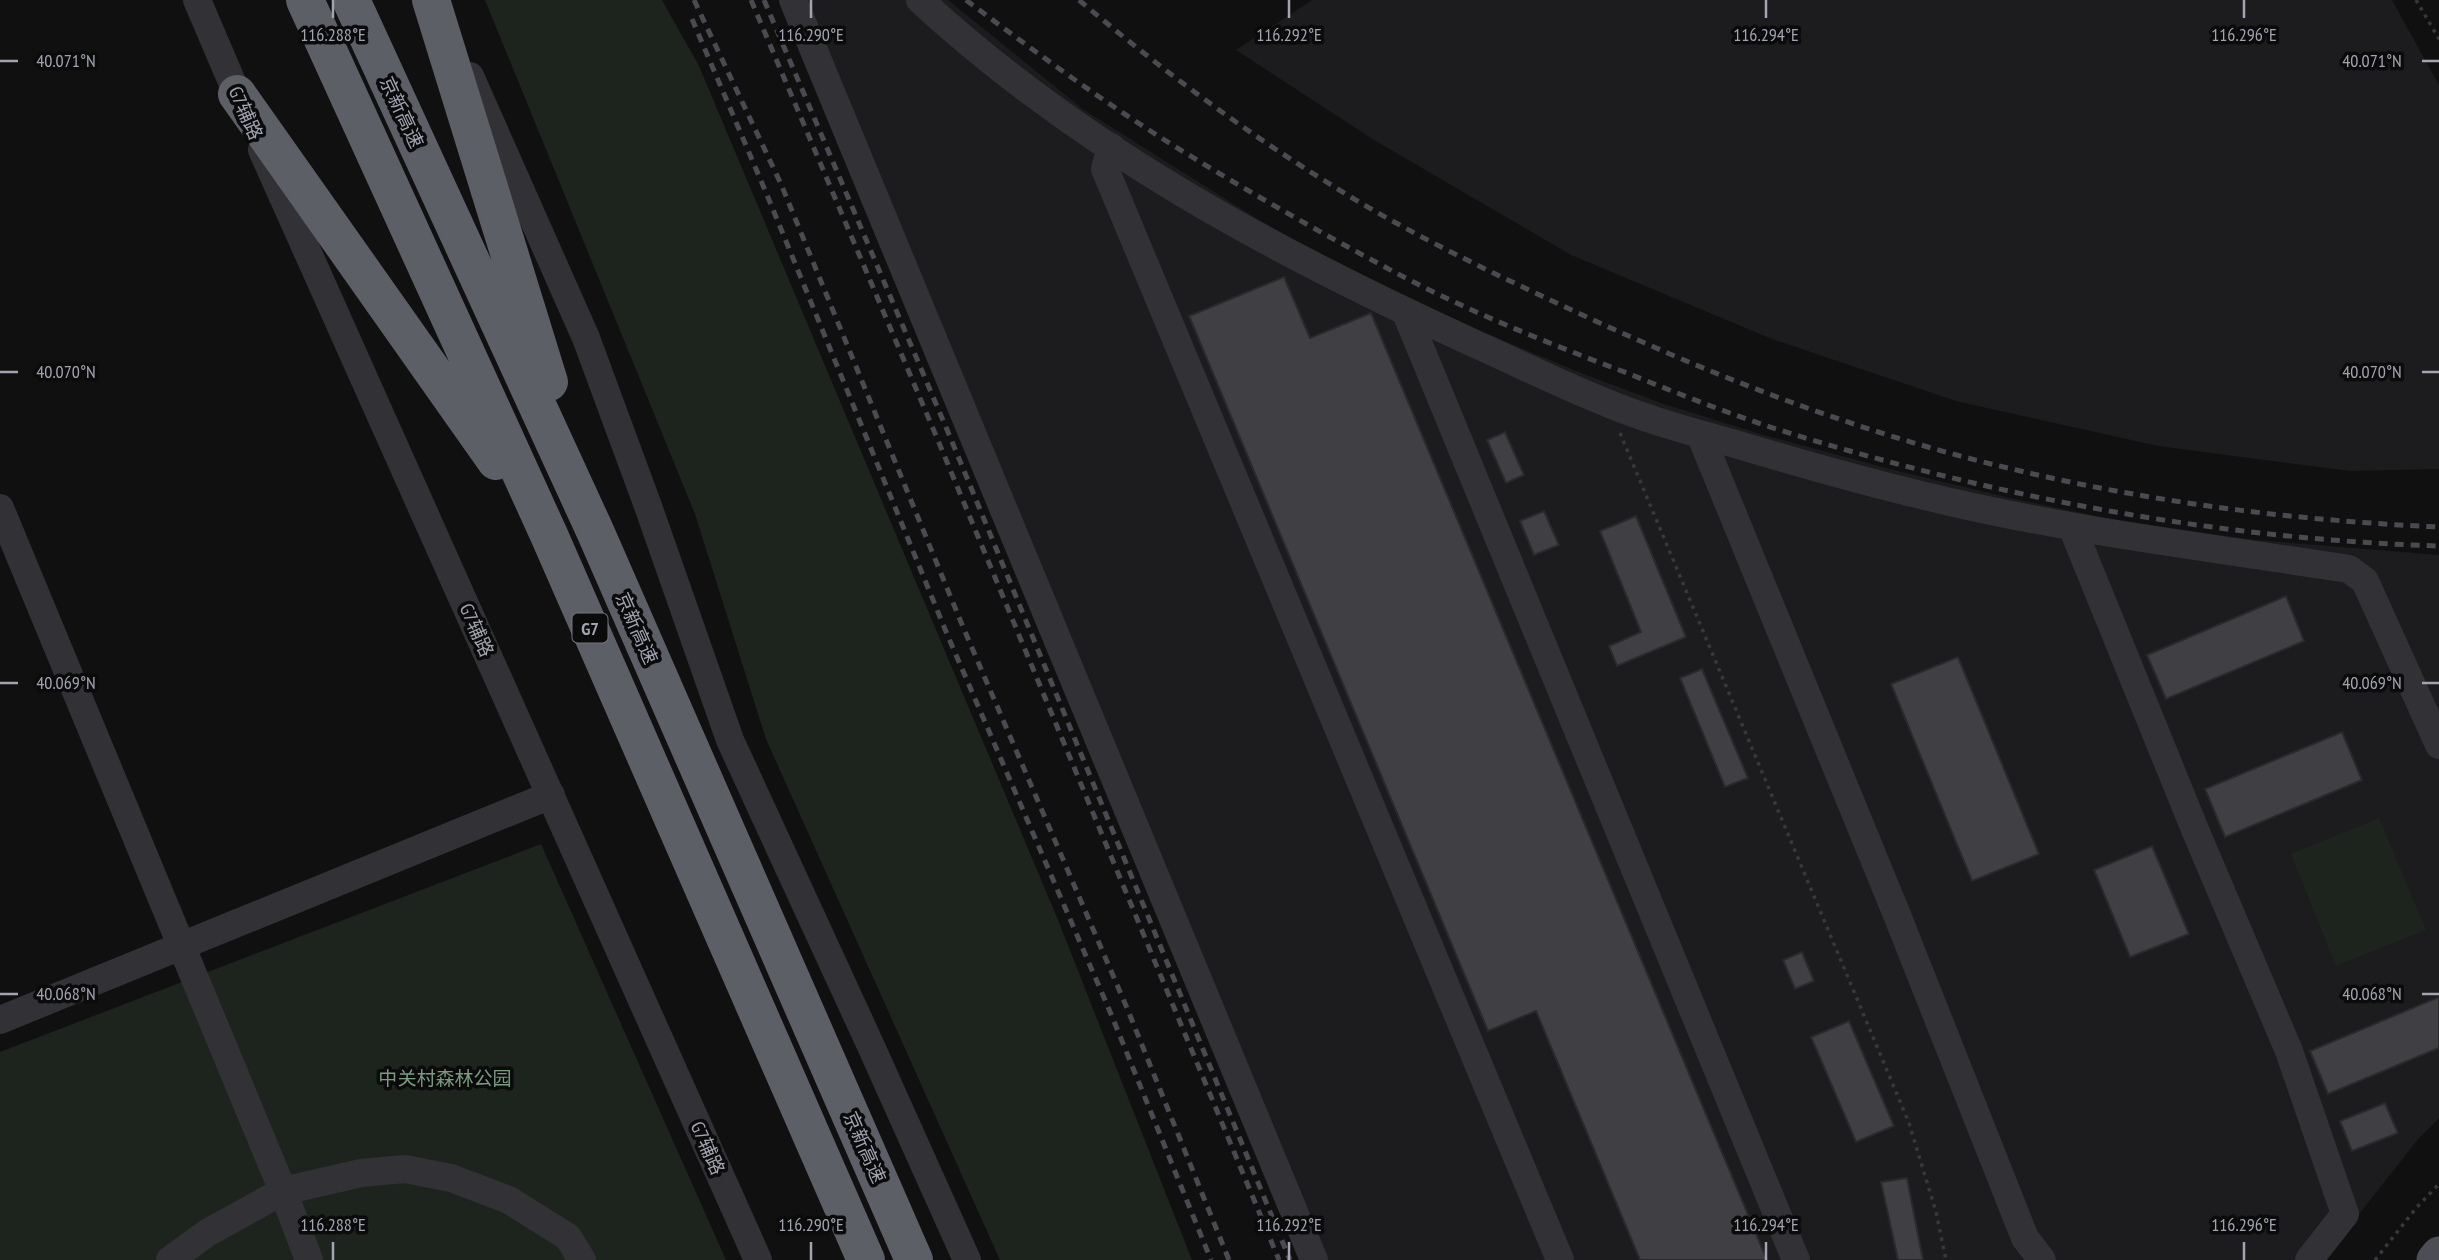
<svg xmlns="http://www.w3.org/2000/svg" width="2439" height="1260" font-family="'PT Sans Narrow','Noto Sans SC',sans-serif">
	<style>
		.built { fill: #1c1c1e }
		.green { fill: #1d241e }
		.building { fill: #3f3f44; stroke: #2a2a2d; stroke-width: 2 }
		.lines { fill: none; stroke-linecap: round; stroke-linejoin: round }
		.path { stroke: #37383d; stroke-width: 3.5; stroke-dasharray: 3.5 5; stroke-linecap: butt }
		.minor { stroke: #313136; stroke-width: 28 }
		.major { stroke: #4d4e55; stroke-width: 35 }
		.highway { stroke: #5d5f67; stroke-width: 38 }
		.rail { stroke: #4a4b51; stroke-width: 5; stroke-dasharray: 9 7; stroke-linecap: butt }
		.ticks { fill: none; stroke: #a2a4b1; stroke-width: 2.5 }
		.labels { text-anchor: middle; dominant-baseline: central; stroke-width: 7; stroke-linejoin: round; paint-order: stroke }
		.shield { fill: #0b0b0c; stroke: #757680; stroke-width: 2 }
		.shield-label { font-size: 18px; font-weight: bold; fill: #a2a4b1 }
		.street-label { font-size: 19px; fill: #a2a4b1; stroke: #0b0b0c }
		.park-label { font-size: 19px; fill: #799c80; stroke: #0b0b0c }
		.ticks-label { font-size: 18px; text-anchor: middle; fill: #a2a4b1; stroke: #0b0b0c; stroke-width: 7; stroke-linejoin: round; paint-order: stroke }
	</style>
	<rect width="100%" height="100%" fill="#101011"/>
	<path class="built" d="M783,0H948L1084,110L1259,220L1339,265L1483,332L1581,373L1664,404L1764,435L1890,469L2010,498L2116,520L2255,540L2439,555V1118L2419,1138L2323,1260H1307Z
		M1312,0H2392L2439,85V469L2350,471L2158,446L1956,401L1772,339L1571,255L1374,140L1236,50Z"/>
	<path class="green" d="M485,0H662L699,66L1058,920L1192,1260H1000L766,739L695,514Z
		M2379,818L2426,930L2336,966L2291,854Z
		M541,844L726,1260H0V1052Z"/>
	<path class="building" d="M1284,277L1310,338L1371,313L1767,1260H1640L1536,1011L1488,1031L1189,316Z
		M1505,432L1524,475L1506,483L1487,440Z
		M1544,511L1559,545L1534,555L1520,521Z
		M1636,516L1686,637L1617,666L1609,646L1641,632L1600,531Z
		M2286,596L2304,641L2166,699L2147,655Z
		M1958,657L2039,854L1972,881L1891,684Z
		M1702,669L1748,778L1725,787L1680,678Z
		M2342,732L2362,780L2225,837L2205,789Z
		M2152,846L2189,934L2130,957L2094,870Z
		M1802,952L1814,981L1795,989L1783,960Z
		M2439,997V1048L2328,1094L2310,1051Z
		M1849,1021L1894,1126L1856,1142L1811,1037Z
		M2385,1103L2398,1133L2352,1151L2340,1121Z
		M1907,1178L1923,1260H1898L1881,1182Z"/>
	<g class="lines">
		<path class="path" d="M2416,0L2439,39
			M1620,433L1909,1123L1936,1212L1946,1260
			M2375,1260L2417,1207L2439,1184"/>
		<path class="minor" d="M197,0L244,110
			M793,0L1314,1260
			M920,0C1080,148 1275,252 1471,342C1516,362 1561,385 1607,403C1650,421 1697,433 1742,446C1809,466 1877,485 1946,501C2079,532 2214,548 2349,569L2365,581L2439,745
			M470,76L586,338L648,506L730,740L870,1044L967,1260
			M1111,147L1105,169L1560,1260
			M262,150L758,1260
			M1406,313L1796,1260
			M1700,434L1897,915L2025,1238L2042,1260
			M0,508L283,1191L309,1260
			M2072,527L2196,832L2289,1051L2345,1214L2309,1260
			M0,1020L551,795
			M170,1260L207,1233L283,1191L361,1173L405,1169L451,1178L509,1200L568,1237L582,1260"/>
		<path class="major" d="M2434,1260L2439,1254"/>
		<path class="highway" d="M305,0L549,535L866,1260
			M351,0L595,531L914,1260
			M431,0L549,382
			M237,94L496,461"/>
		<path class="rail" d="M694,0L781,184L963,627L1127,1008L1229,1260
			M751,0L937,438L1279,1260
			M764,0L948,432L1290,1260
			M966,0C1030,48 1095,96 1163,139C1235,184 1310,227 1385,267C1462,309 1545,342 1627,373C1674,392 1722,411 1770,427C1985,495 2213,539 2439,546
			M1079,0C1157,66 1238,127 1325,181C1400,229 1482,268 1563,306C1653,348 1744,387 1839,419C2031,485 2236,518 2439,527
			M692,19L765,190L947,634L1111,1014L1211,1260"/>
	</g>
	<path class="ticks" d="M333,0V18M811,0V18M1289,0V18M1766,0V18M2244,0V18M0,61H18M2422,61H2439M0,372H18M2422,372H2439M0,683H18M2422,683H2439M0,994H18M2422,994H2439M333,1242V1260M811,1242V1260M1289,1242V1260M1766,1242V1260M2244,1242V1260"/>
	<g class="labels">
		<rect class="shield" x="572.5" y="613.5" width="35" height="29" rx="5"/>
		<g class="shield-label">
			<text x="590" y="628">G7</text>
		</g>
		<g class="street-label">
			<text transform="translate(402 112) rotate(65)">京新高速</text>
			<text transform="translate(246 113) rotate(66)">G7辅路</text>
			<text transform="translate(637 628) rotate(66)">京新高速</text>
			<text transform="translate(477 630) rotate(66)">G7辅路</text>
			<text transform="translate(865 1147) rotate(66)">京新高速</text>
			<text transform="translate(708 1148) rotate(66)">G7辅路</text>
		</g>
		<g class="park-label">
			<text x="445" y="1078">中关村森林公园</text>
		</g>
	</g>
	<g class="ticks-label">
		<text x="333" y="41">116.288°E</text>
		<text x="811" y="41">116.290°E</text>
		<text x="1289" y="41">116.292°E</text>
		<text x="1766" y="41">116.294°E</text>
		<text x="2244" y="41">116.296°E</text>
		<text x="66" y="67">40.071°N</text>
		<text x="2372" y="67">40.071°N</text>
		<text x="66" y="378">40.070°N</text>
		<text x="2372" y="378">40.070°N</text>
		<text x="66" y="689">40.069°N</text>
		<text x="2372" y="689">40.069°N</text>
		<text x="66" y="1000">40.068°N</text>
		<text x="2372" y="1000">40.068°N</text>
		<text x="333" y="1231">116.288°E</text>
		<text x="811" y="1231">116.290°E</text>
		<text x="1289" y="1231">116.292°E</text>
		<text x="1766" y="1231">116.294°E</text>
		<text x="2244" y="1231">116.296°E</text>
	</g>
</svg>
